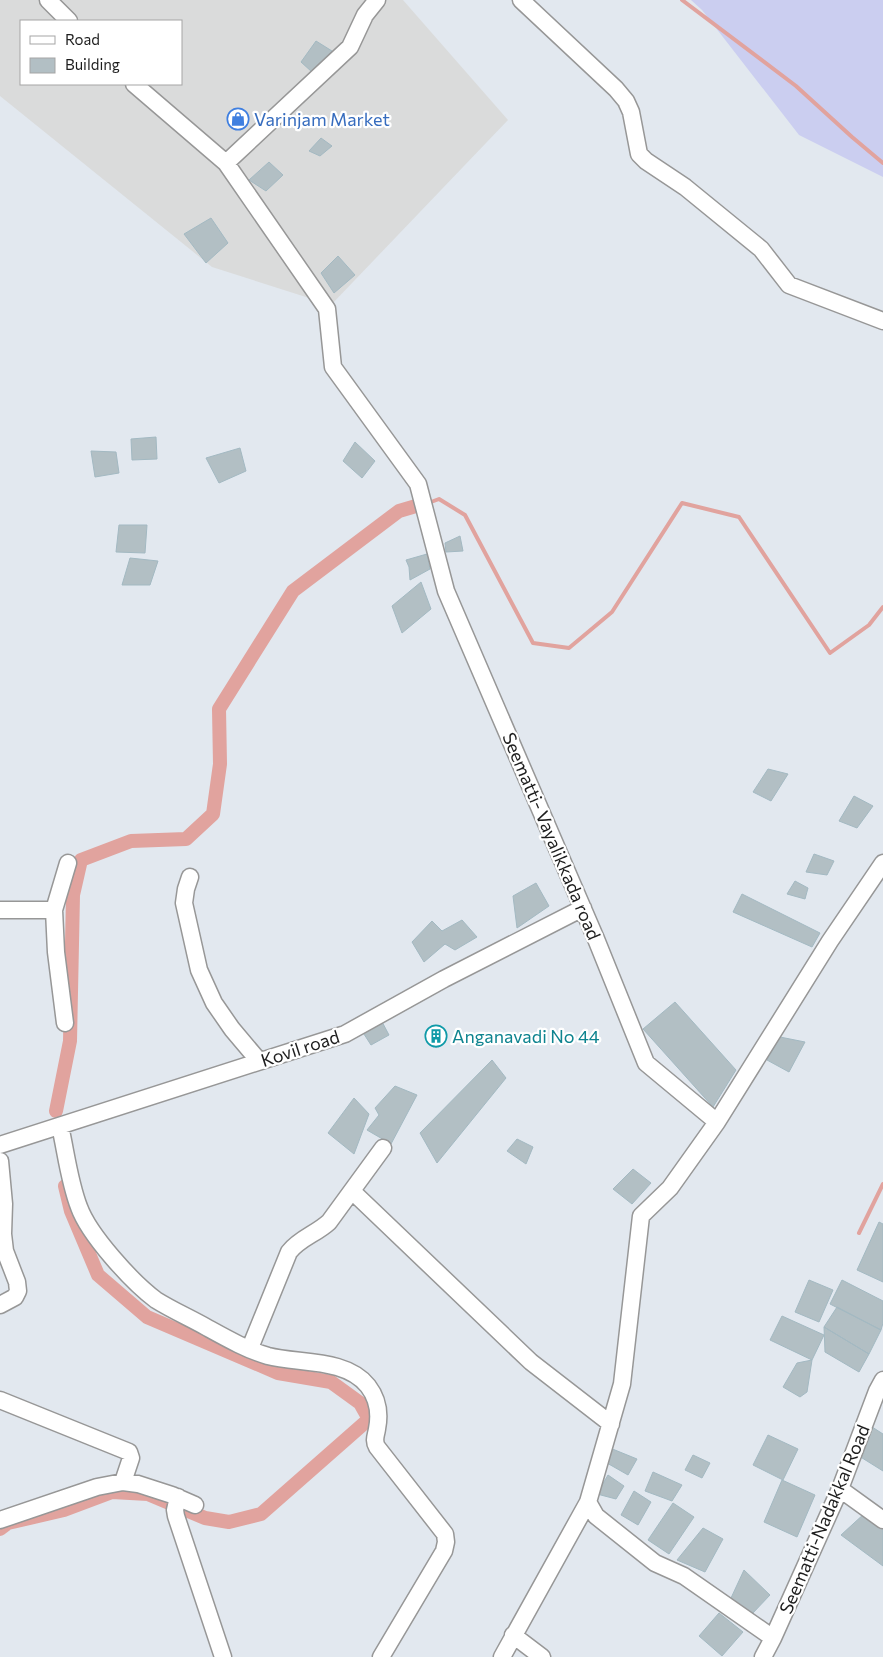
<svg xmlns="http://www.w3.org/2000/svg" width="883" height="1657" font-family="Commissioner,sans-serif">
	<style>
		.residential { fill: #dadbdb; fill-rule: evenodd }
		.farmland { fill: #cbcef0 }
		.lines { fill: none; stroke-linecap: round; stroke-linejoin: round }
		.stream { stroke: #e1a39e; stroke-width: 4 }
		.canal { stroke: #e1a39e; stroke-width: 14 }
		.building { fill: #b2bfc4; stroke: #a3b9c2 }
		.minor-casing { stroke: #979797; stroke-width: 19 }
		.minor { stroke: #fff; stroke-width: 16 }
		.labels { text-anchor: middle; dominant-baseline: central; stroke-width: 4.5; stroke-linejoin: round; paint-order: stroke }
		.shop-label { font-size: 18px; fill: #366cbe; stroke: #fff; text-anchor: start }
		.street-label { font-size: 18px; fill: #1d1d1d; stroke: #fff }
		.culture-label { font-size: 18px; fill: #0d838f; stroke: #fff; text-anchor: start }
	</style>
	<rect width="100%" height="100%" fill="#e2e8ef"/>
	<path class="residential" d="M0,0H403L508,120L331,305L212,267L0,96ZM21,21H181V84H21Z"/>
	<path class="farmland" d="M691,0H883V177L799,135L702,10Z"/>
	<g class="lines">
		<path class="stream" d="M682,0L796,86L852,137L883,163
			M431,502L439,499L465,515L533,643L569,648L612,612L682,503L739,517L830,653L869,625L883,607
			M859,1233L883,1184"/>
		<path class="canal" d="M56,1111L70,1041L73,895L81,860L131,841L186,839L213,814L220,764L219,709L293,591L399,511L416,506
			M0,1529L8,1523L64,1510L112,1492L148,1494L205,1518L229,1522L261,1514L369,1419L360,1403L331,1382L278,1373L147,1317L98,1275L71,1211L65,1186"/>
	</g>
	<path class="building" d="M316,41L332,51L312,72L301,62Z
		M321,138L332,146L320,156L309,151Z
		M269,162L283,175L266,191L249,180Z
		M211,218L228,243L206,263L184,234Z
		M338,256L355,275L334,293L321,273Z
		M156,437L157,459L132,460L131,439Z
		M355,442L375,461L362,478L343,461Z
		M240,448L246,471L219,483L206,458Z
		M91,451L116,452L119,473L95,477Z
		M119,525H147L145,553L116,552Z
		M460,536L463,551L446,552L445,543Z
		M427,554L430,569L410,580L409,567L406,560Z
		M130,558L158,561L150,585H122Z
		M421,582L431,609L402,633L392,606Z
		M768,769L788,774L771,801L753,792Z
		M854,796L873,806L857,828L839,821Z
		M814,854L834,861L827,875L806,872Z
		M795,881L808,888L805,899L787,894Z
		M536,883L549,906L517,928L513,896Z
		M742,894L820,933L812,947L733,912Z
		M462,920L477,937L455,950L445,944L424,962L412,942L432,921L442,931Z
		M675,1002L736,1070L713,1107L643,1029Z
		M380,1018L389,1035L371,1045L362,1031Z
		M436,1025L447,1038L436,1048L425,1034Z
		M780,1037L805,1042L789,1072L767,1060Z
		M492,1060L506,1078L437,1163L420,1133Z
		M395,1086L417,1095L391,1144L367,1130L379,1115L375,1108Z
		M354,1098L369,1114L354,1154L328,1133Z
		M517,1139L533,1147L526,1164L507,1151Z
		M633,1169L651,1183L632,1204L613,1189Z
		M879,1222L883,1224V1282L857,1270Z
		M809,1280L833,1290L819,1322L795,1312Z
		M842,1280L883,1301V1323L881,1330L830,1304Z
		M837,1307L881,1330L869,1354L824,1327Z
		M782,1316L824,1335L812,1360L770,1340Z
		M824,1327L869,1354L859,1372L825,1352Z
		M812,1360L807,1392L800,1397L783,1387L797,1363Z
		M869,1425L883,1434V1471L859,1456Z
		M768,1435L798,1449L783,1480L753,1465Z
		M610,1448L637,1459L628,1475L607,1463Z
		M693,1455L710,1463L702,1478L685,1470Z
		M653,1472L682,1485L672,1501L645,1491Z
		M608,1475L624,1486L616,1499L597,1494Z
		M782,1480L815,1495L797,1537L764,1522Z
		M634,1491L651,1502L638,1525L621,1515Z
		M673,1503L694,1517L669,1554L648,1540Z
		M865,1513L883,1525V1566L841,1535Z
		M703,1528L723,1539L705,1572L677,1560Z
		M744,1570L770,1595L752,1614L731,1598Z
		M719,1613L743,1632L722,1656L699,1636Z"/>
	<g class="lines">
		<g class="minor-casing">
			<path id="minor" d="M48,0L69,21
				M377,0L365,15L350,47L226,163L327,309L333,367L418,484L446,591L596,939L646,1063L717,1122L670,1188L641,1216L622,1384L588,1502L596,1516L655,1563L684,1576L773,1638
				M521,0L616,89L626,101L631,112L639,154L646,161L685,187L761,249L789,285L883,321
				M134,84L226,163
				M190,877L186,889L184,903L199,970L214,1003L232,1029L259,1061
				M0,910H54L56,952L65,1023
				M54,910L68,863
				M717,1122L830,941L883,863
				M60,1126C66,1152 69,1181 79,1207C89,1235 132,1282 156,1300C172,1310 190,1318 206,1327C226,1338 247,1350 268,1356C299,1364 346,1358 368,1386C378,1399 380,1414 377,1429C376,1436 373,1440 377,1447L445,1534L446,1542L444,1551L381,1657
				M0,1145L345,1034L444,979L583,908
				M0,1161L4,1204L3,1234L5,1251L17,1282L18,1291L15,1297L0,1305
				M352,1191L531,1362L611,1424
				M250,1348L289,1252C300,1238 316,1234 329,1222L383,1148
				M0,1400L129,1452L131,1458L123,1482
				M840,1489L883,1520
				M178,1497L175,1510L176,1516L223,1657
				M0,1520L97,1487L123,1482L138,1484L172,1495L195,1505
				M513,1635L542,1657
				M502,1657L588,1502
				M763,1657L773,1638L840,1489L877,1391L883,1380"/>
		</g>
		<use href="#minor" class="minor"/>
	</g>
	<defs>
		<g id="shop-ring" transform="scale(1.125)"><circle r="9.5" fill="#fff" stroke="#3f7fe0" stroke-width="1.5"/><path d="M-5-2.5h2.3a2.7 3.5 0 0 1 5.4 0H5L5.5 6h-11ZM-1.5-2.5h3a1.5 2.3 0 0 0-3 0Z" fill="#3f7fe0"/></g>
		<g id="building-ring" transform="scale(1.125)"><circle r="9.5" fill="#fff" stroke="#0f9aa8" stroke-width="1.5"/><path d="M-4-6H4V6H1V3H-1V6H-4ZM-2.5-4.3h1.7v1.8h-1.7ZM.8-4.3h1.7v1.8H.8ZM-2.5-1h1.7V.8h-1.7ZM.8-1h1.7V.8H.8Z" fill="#0f9aa8"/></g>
	</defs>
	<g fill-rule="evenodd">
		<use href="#shop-ring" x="238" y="119"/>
		<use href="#building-ring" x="436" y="1036"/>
	</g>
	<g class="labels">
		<g class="shop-label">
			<text x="254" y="119">Varinjam Market</text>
		</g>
		<g class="street-label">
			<text transform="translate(552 836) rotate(67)">Seematti- Vayalikkada road</text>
			<text transform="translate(300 1048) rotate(-18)">Kovil road</text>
			<text transform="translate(824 1519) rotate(-67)">Seematti-Nadakkal Road</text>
		</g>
		<g class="culture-label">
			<text x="452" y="1036">Anganavadi No 44</text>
		</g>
	</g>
	<rect x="20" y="20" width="162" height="65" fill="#ffffff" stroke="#a5a5a5"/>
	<rect x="30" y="36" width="25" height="8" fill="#ffffff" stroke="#a5a5a5"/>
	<text x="65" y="45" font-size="15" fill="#1d1d1d">Road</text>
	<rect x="30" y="58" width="25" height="15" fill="#b2bfc4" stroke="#a5a5a5"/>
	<text x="65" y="70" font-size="15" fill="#1d1d1d">Building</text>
</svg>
